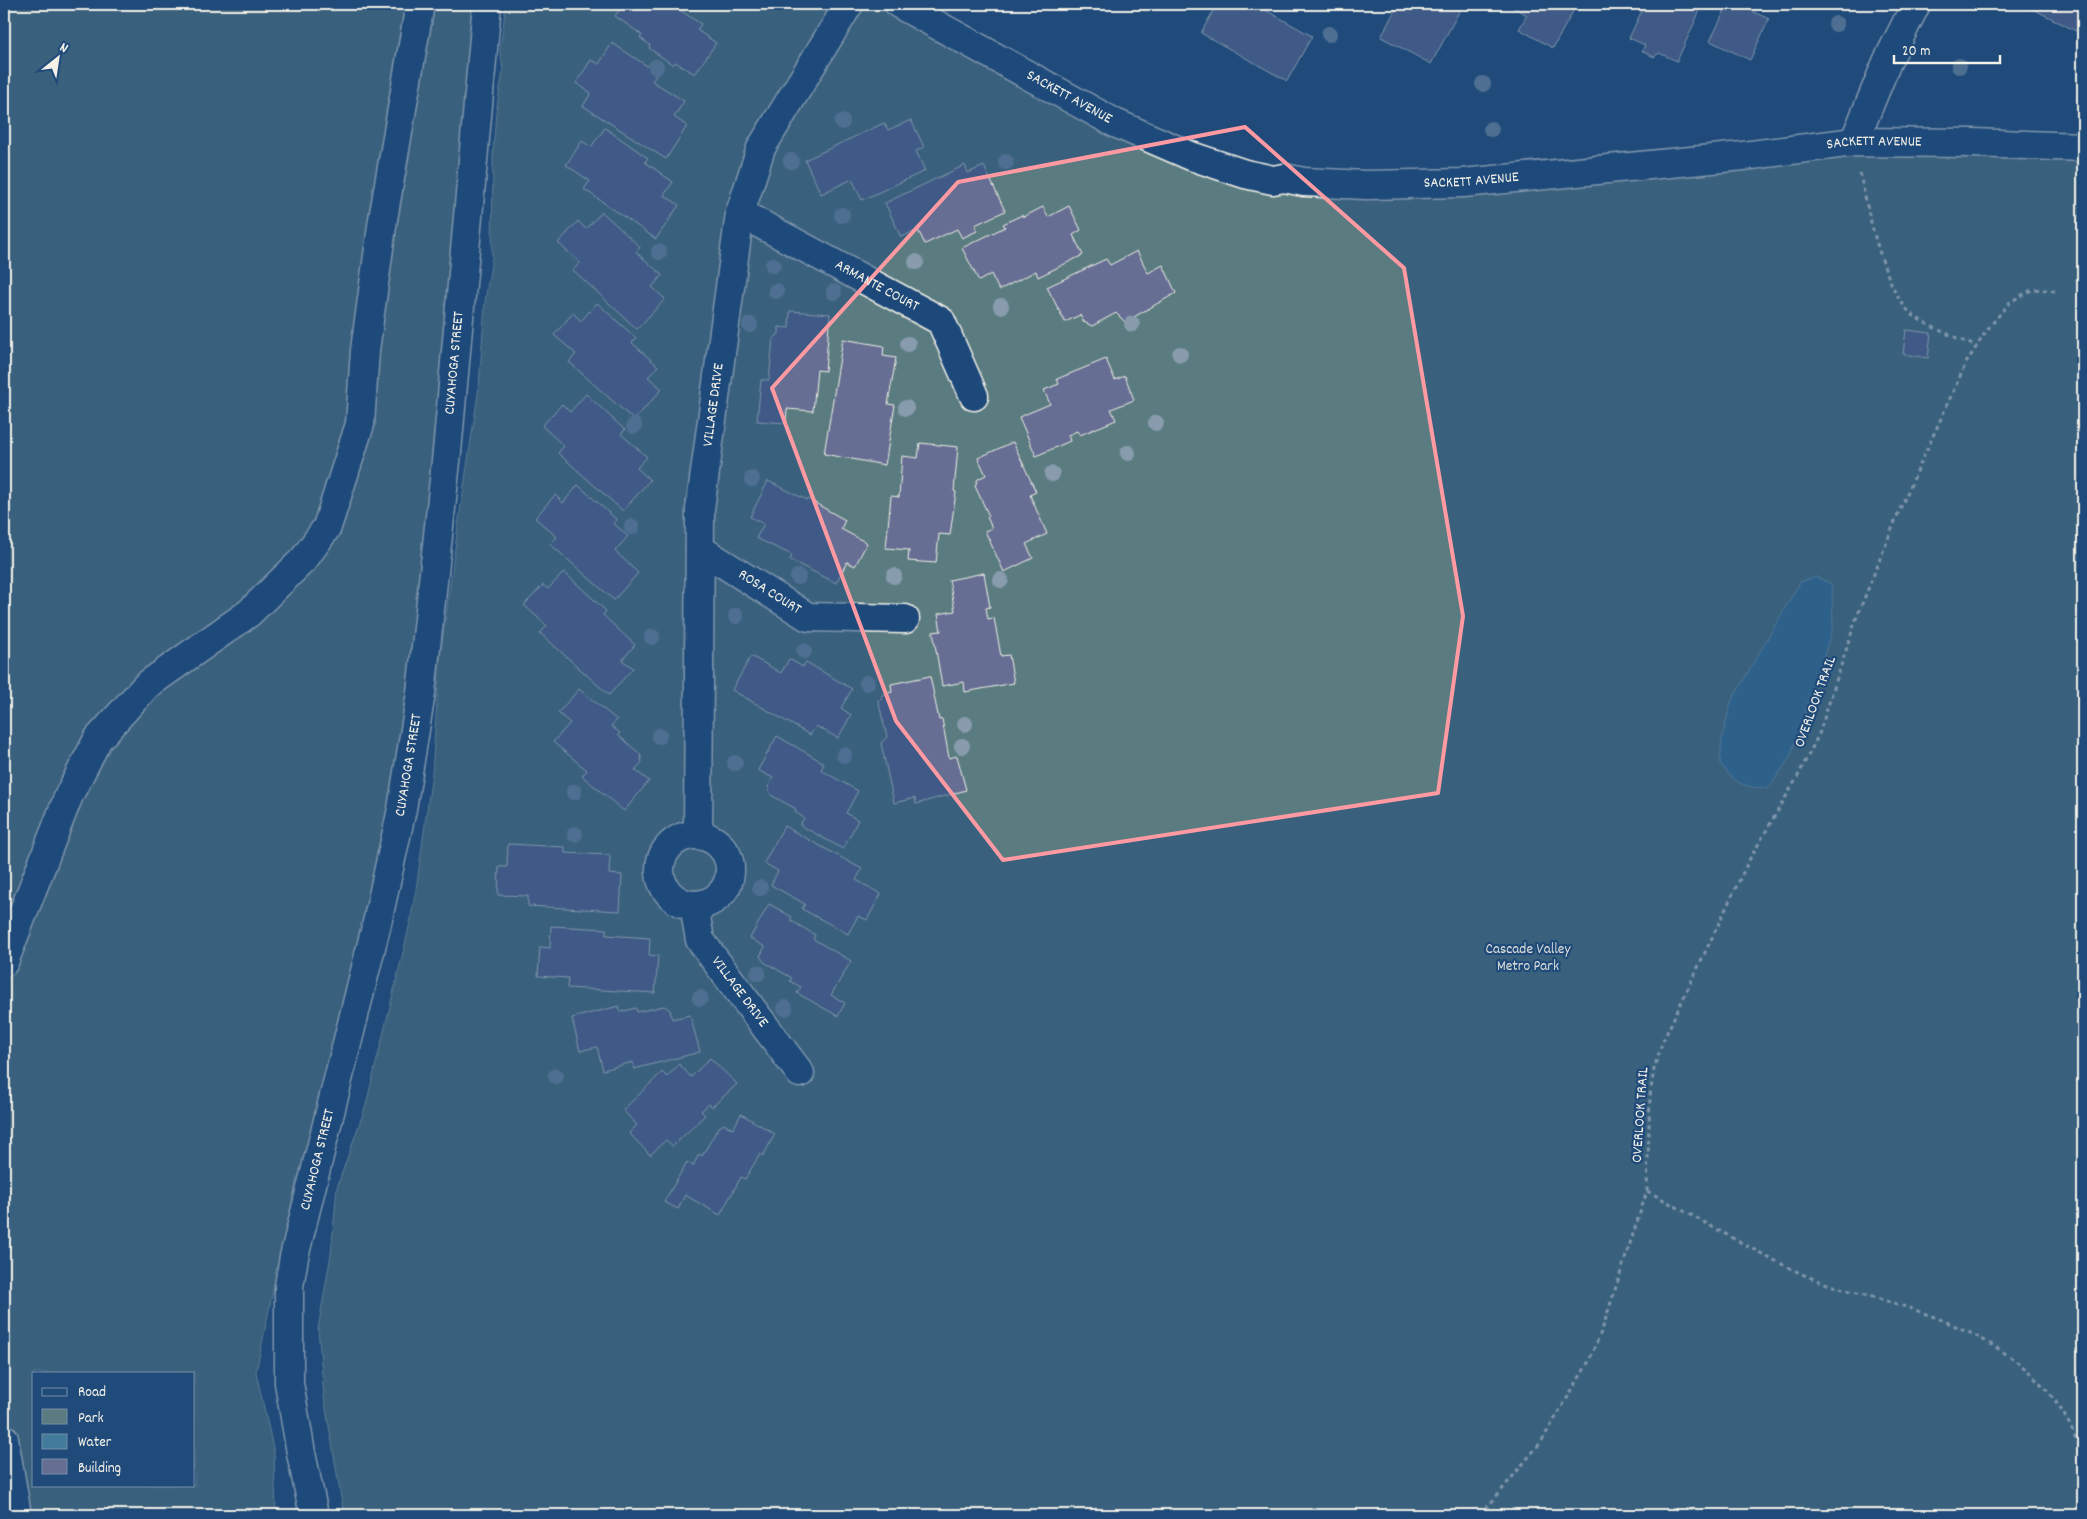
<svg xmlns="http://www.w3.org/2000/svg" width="2087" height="1519" font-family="Dekko,sans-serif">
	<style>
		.green { fill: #5a7c80; stroke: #a7b6b4; fill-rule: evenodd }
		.water { fill: #437b9d; stroke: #8aaabb }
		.building { fill: #666e94; stroke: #f4f1e8 }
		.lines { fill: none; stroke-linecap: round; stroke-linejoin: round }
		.minor-casing { stroke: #f4f1e8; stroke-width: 31 }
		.path { stroke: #f4f1e8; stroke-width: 3; stroke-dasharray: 4 4; stroke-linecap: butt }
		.minor { stroke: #1f4a7a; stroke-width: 28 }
		.tree { fill: #889cae }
		.marked { fill: none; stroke: #ff9aa2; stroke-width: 4; stroke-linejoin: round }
		.labels { text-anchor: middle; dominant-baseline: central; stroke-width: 4.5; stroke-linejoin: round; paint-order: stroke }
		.street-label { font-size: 15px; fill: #f4f1e8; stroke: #1f4a7a }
		.park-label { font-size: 15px; fill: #dddfd8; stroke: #1f4a7a }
	</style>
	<rect width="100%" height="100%" fill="#1f4a7a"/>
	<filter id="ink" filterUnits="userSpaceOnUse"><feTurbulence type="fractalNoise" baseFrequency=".02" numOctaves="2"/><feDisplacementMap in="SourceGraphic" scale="10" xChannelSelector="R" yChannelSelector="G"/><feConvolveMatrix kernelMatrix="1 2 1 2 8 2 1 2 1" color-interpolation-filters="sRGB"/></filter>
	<g filter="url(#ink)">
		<path class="green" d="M4,4H486L421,693L403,712L410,762L313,1178L297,1177L256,1372L274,1452L276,1515H4ZM34,1373H194V1485H34Z
			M506,4H899L1115,123L1304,182L1854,142L2083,147V1515H344L324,1397L318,1329L331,1254L337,1187L366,1105L408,932L416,890L432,773L440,658L459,519L479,387L485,302L492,258L493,154L496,112L503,71L500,50Z"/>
		<path class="water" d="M1816,577L1832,584L1833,628L1790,757L1769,788C1743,788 1735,784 1720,763L1722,737L1731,702L1800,582Z"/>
		<path class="building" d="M624,4H677L675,7L701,24L697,30L716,43L695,74L675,62L673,65L649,48L650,45L640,38L642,35L615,16Z
			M1217,4H1255L1312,36L1287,81L1201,33Z
			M1397,4H1448L1460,10L1431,64L1381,37L1398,4Z
			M1510,4H1577L1553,48L1519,29L1527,15L1509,5Z
			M1645,4H1703L1677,61L1659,53L1654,57L1642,51L1645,45L1629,38Z
			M1728,4H1736L1769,19L1750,60L1710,41Z
			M2028,4H2083V27L2080,33L2027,6Z
			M612,43L658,73L652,81L684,101L674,117L687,126L666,159L583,106L591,93L576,83L591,60L599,64Z
			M911,120L924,147L916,151L925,171L862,200L852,179L821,194L805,160L884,123L888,130Z
			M605,128L648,158L645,162L673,182L664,195L679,205L656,239L584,189L590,181L566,165L582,141L591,147Z
			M965,165L968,173L984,166L1005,211L975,225L977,231L962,238L957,229L925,244L918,230L901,237L885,203Z
			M1069,206L1081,230L1073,235L1083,255L1038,277L1036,271L999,290L991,274L979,281L962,248L1005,227L1003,224L1022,215L1023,217L1043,207L1048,217Z
			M602,212L640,247L636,252L662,275L652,287L665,299L637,329L573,270L580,263L558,243L578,221L586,229Z
			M1137,251L1148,273L1163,265L1176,293L1125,322L1116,313L1092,326L1084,322L1080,315L1065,322L1047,287L1106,259L1110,265Z
			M597,303L636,338L632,343L658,366L648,377L662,389L634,420L569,362L576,354L554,335L573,313L581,321Z
			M790,311L830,314L825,371L817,370L813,411L787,409L786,423L757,421L761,380H769L773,339L779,334V327L789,328Z
			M1906,330L1931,333L1928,358L1903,354Z
			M843,339L884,346L883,356L896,358L888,404L895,405L885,465L824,454Z
			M1106,359L1115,380L1125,376L1134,400L1111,409L1116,420L1080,435L1077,431L1068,435L1070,441L1036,456L1019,417L1050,404L1044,390L1059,384L1057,379Z
			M586,394L625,430L621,434L647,457L637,468L650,480L623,511L558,453L564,446L542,426L562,404L570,412Z
			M1013,442L1036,492L1030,495L1047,534L1026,544L1033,558L1004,572L985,531L992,528L987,517L989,516L975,486L978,479L986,475L978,458Z
			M920,443L958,447L954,491L956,492L950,535L939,534L936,563L908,561L909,550L886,548L891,496L899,497L902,456L918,458Z
			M768,481L807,500L808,499L845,520L841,529L867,543L855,566L847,562L836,583L790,560L792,555L756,538L764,524L750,517Z
			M578,485L617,520L613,523L628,536L615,551L638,573L614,600L550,544L557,537L535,518L555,495L563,503Z
			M564,572L606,611L603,615L635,645L622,660L633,668L609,695L540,633L547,626L524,605L543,585L548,589Z
			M984,573L990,607L986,608L988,619L994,618L1001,656L1009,655L1014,683L965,692L964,682L942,686L933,632L941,631L938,614L955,611L949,580Z
			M751,656L781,673L789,659L803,667L806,662L852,689L841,708L851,715L838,738L816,726L810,735L732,690Z
			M930,676L939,720L942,719L949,758L957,756L966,790L916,804L915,798L894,803L881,743L887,737L878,700L882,699V695L892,692L891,684Z
			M579,689L617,720L611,726L620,733L618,735L640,754L642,762L635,770L649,781L624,811L582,776L587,770L553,742L570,723L558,713Z
			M777,736L824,763L821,770L858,791L846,813L858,820L843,849L800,825L804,818L795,812L796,809L771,795L768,787L773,778L758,770Z
			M784,826L862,869L856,880L881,894L867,920L858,916L848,934L802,909L805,904L771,885L778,871L764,863Z
			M508,844L565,847V853L610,855L609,874L622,875L620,911L528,906V896L498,895L499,867H507Z
			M769,904L792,917L790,920L815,935L813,939L851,961L831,995L845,1003L838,1016L797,993L801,987L790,981L792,978L764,962L760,956L765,947L750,938Z
			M551,926L606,929V935L650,938L649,955L658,956L655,993L567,988L568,978L538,976L540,947L550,948Z
			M619,1006L620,1012L636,1008L637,1012L664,1006L670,1010L672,1019L690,1015L700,1052L634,1069L633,1062L603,1070L597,1047L580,1051L572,1018Z
			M710,1058L737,1084L712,1107L709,1104L701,1111L705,1115L673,1146L666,1140L650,1155L629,1133L637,1125L623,1110L662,1072L667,1077L679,1064L691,1077Z
			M741,1114L775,1134L763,1156L760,1154L745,1179L741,1177L720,1215L685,1195L678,1209L664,1202L687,1162L693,1166L699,1154L702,1156L718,1128L724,1124L733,1129Z"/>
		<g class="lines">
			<g class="minor-casing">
				<g id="minor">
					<path id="s1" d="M899,4L1115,123L1191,156L1245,174L1273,180L1284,178L1304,182L1366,185L1463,183L1743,156L1854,142L1973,143L2083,147"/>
					<path d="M1854,142L1887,62L1916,4"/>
					<path id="s2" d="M740,213L941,321L974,396"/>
					<path id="s3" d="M700,549L808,617L905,619"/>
					<path id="s4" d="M698,835L700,509L740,213L761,148L849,4"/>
					<circle cx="695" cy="870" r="35"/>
					<path id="s5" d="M694,905L700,940L800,1073"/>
					<path d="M4,962L69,795L98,739L147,685L249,613L304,559L327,527L360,424L365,350L383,219L420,4"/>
					<path d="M4,1439L17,1515"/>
					<path id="s6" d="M314,1515L301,1453L289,1383V1286L294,1257L377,923L402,809L421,693L447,452L487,4"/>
				</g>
			</g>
			<path class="path" d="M1860,173C1867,208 1885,295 1914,316C1933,329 1956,337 1977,347
				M1647,1191C1698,1218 1748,1248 1800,1273C1836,1290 1875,1296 1912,1309C1971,1329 2035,1361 2066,1418C2075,1433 2079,1450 2083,1467
				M1481,1515L1541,1442L1588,1363L1603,1327L1647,1191L1650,1096L1654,1069L1662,1043L1748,862L1798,776L1819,734L1856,619L1900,509L1966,363L1987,330L2010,302L2033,289L2055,291"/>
			<use href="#minor" class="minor"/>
		</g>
		<g class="tree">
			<circle cx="1836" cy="24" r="8"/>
			<circle cx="1329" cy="34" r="8"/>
			<circle cx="1959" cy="66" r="8"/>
			<circle cx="656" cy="67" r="8"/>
			<circle cx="1483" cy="84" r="8"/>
			<circle cx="842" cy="122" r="8"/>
			<circle cx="1491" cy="129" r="8"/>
			<circle cx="791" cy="161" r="8"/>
			<circle cx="1006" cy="162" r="8"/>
			<circle cx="842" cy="215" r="8"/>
			<circle cx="659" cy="252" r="8"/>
			<circle cx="916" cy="262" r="8"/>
			<circle cx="773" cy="265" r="8"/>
			<circle cx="776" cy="291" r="8"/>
			<circle cx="834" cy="292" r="8"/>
			<circle cx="1001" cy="306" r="8"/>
			<circle cx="1132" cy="324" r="8"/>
			<circle cx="750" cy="325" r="8"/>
			<circle cx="908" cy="344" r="8"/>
			<circle cx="1180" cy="354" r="8"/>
			<circle cx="906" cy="408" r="8"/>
			<circle cx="1156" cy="423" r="8"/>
			<circle cx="634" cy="426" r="8"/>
			<circle cx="1128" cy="453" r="8"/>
			<circle cx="1052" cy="474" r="8"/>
			<circle cx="752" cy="479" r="8"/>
			<circle cx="632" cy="527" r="8"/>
			<circle cx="894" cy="576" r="8"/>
			<circle cx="798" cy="577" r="8"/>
			<circle cx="1001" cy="580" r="8"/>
			<circle cx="736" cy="616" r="8"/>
			<circle cx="652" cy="637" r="8"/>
			<circle cx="804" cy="651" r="8"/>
			<circle cx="867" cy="683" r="8"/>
			<circle cx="965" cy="724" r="8"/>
			<circle cx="659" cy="736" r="8"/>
			<circle cx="962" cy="746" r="8"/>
			<circle cx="844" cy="755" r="8"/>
			<circle cx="735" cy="763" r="8"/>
			<circle cx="574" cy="792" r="8"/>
			<circle cx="575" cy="834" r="8"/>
			<circle cx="760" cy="888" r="8"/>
			<circle cx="758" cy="973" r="8"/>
			<circle cx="700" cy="998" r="8"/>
			<circle cx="785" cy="1008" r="8"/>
			<circle cx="556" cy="1076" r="8"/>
		</g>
	</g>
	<path d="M0 0H2087V1519H0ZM1245,127L1404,268L1463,616L1438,793L1003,860L896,721L772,388L958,182Z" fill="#1f4a7a" fill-opacity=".55" fill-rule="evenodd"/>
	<path class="marked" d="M1245,127L1404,268L1463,616L1438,793L1003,860L896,721L772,388L958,182Z"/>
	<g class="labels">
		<g class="street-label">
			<text stroke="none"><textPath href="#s1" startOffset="194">SACKETT AVENUE</textPath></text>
			<text stroke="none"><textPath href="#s1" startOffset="1019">SACKETT AVENUE</textPath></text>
			<text stroke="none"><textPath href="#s1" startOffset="614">SACKETT AVENUE</textPath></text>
			<text stroke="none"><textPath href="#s2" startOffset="155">ARMANTE COURT</textPath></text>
			<text stroke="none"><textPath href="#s6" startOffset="1171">CUYAHOGA STREET</textPath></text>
			<text stroke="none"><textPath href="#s4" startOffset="431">VILLAGE DRIVE</textPath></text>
			<text stroke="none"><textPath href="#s3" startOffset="82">ROSA COURT</textPath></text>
			<text transform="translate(1816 702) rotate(-70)">OVERLOOK TRAIL</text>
			<text stroke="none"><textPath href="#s6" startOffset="766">CUYAHOGA STREET</textPath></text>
			<text stroke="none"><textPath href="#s5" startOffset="101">VILLAGE DRIVE</textPath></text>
			<text transform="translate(1641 1115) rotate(-86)">OVERLOOK TRAIL</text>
			<text stroke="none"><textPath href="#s6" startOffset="361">CUYAHOGA STREET</textPath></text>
		</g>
		<g class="park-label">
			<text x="1528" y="950">Cascade Valley<tspan x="1528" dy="17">Metro Park</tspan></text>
		</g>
	</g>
	<rect width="2087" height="1519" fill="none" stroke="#1f4a7a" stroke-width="20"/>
	<rect x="10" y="10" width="2067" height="1499" fill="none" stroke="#f4f1e8" stroke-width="2" filter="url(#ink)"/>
	<rect x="32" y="1372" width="162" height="115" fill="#1f4a7a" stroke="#748da6"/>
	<rect x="42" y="1388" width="25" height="8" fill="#1f4a7a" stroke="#748da6"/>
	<text x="78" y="1396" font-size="15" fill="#f4f1e8">Road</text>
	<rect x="42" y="1409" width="25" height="15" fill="#5a7c80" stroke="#748da6"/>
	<text x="78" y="1422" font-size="15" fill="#f4f1e8">Park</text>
	<rect x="42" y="1434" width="25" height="15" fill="#437b9d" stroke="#748da6"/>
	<text x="78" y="1446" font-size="15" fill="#f4f1e8">Water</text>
	<rect x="42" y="1459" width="25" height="15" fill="#666e94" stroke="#748da6"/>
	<text x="78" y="1472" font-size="15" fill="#f4f1e8">Building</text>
	<g transform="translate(58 58) rotate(30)" stroke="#1f4a7a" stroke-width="4" paint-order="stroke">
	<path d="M0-4L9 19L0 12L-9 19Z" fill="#f4f1e8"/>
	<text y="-8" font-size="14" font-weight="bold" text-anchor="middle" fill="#f4f1e8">N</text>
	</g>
	<path d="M1894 55v8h106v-8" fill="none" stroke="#f4f1e8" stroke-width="2.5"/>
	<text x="1902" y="55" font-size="15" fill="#f4f1e8" stroke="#1f4a7a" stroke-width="4" paint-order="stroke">20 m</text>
</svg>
